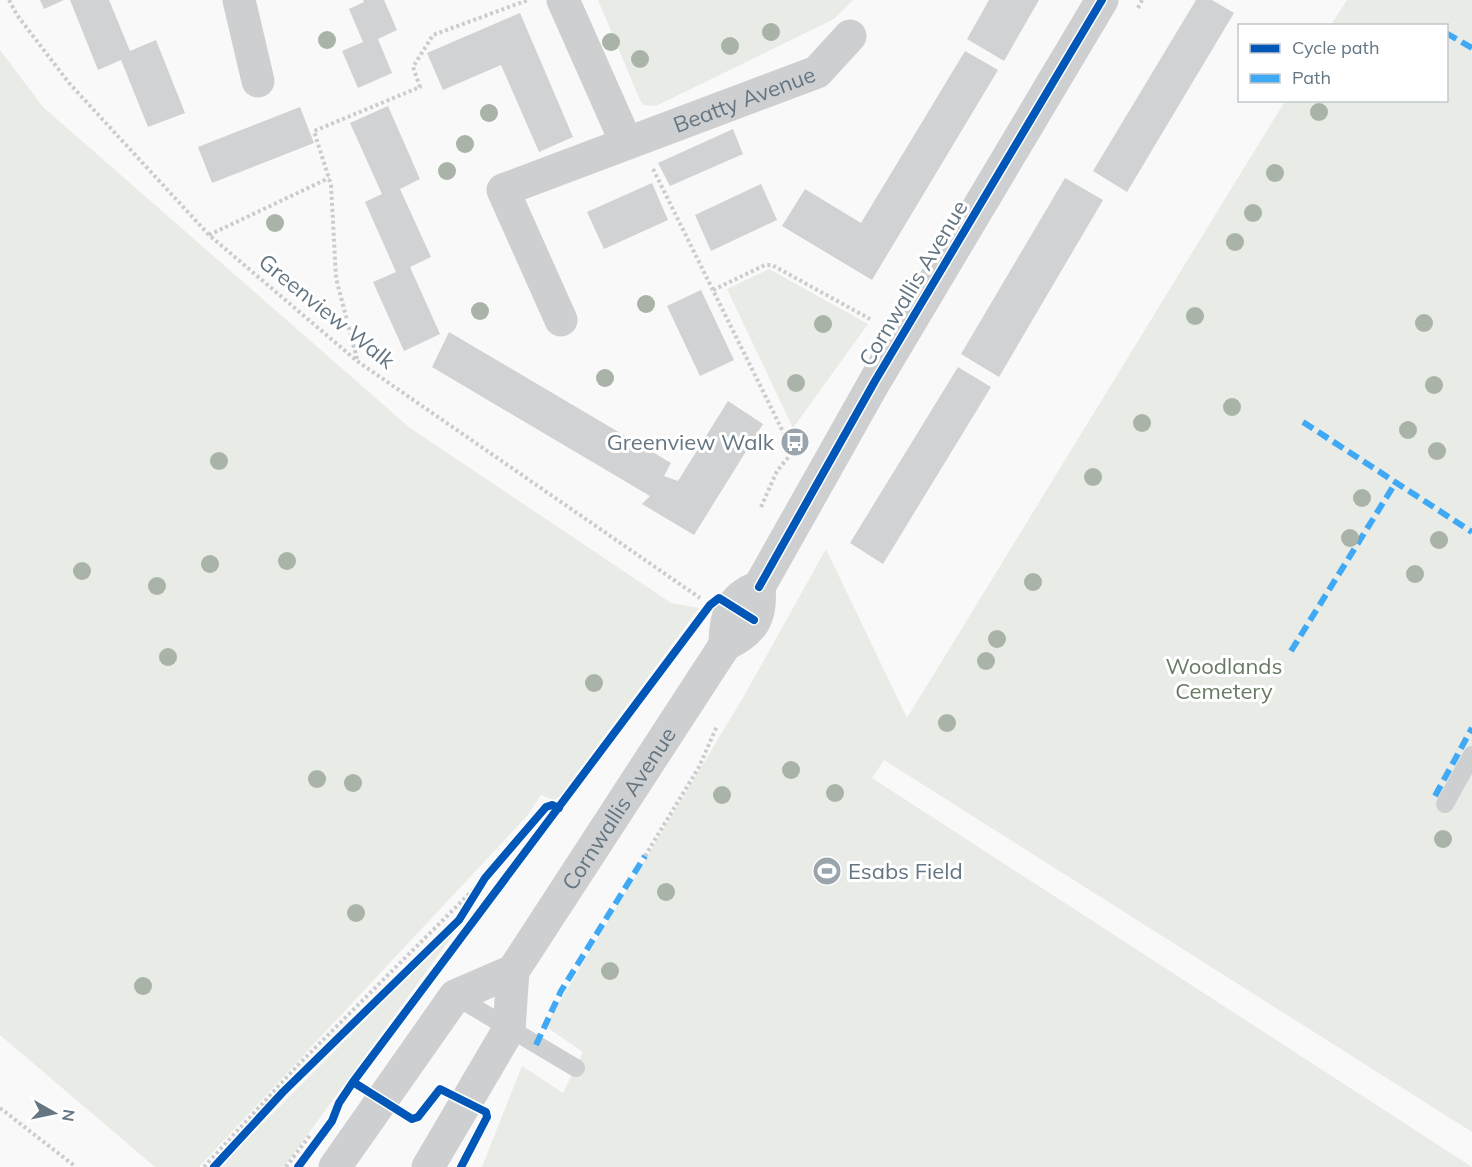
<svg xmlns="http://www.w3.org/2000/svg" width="1472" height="1167" font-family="Mulish,sans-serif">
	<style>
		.green { fill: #e8ebe6 }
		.building { fill: #d0d2d3 }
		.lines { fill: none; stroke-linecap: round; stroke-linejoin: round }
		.path { stroke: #cbcccd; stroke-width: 4; stroke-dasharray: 3 3; stroke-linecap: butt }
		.service { stroke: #cecfd0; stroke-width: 18 }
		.minor { stroke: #cecfd0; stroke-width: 33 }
		.tertiary { stroke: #cecfd0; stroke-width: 33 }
		.quiet { stroke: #3fa9f5; stroke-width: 6; stroke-dasharray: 12 6; stroke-linecap: butt }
		.cycleway-casing { stroke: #fff; stroke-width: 11 }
		.cycleway { stroke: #0057b8; stroke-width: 8 }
		.tree { fill: #a9b3a7 }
		.labels { text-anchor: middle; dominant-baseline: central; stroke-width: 6; stroke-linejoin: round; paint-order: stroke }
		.street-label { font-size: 22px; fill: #657683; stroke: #fff }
		.poi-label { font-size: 22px; fill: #657683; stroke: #fff; text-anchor: end }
		.park-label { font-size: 22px; fill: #687a64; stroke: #fff }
	</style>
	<rect width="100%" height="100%" fill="#f9f9f9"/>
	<path class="green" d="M598,0H853L834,19L656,106L643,105L640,100Z
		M1347,0H1472V1132L884,760L872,778L1472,1167H482L522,1066L563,1093L583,1052L545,1026L744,696L826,549L907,718L1285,101L1446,100V26L1331,25Z
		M0,50L43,107L410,428L671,603L699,608L559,797L554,800L541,795L527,816L199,1167H155L0,1035Z
		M769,269L868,324L793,428L727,289Z
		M461,924L284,1167H222L249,1137Z"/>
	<path class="building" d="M40,0H64L44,9Z
		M70,0H109L130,51L156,40L185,113L148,127L121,60L98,70Z
		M363,0H384L397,30L378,39L392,73L358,88L342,51L363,42L349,9L364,2Z
		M989,0H1039L1004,61L967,39Z
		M1196,0H1212L1234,13L1127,192L1093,171Z
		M520,13L573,137L539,152L501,65L443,90L427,53Z
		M965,51L998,70L872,280L782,226L805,189L861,223Z
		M388,106L420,179L400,189L431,257L410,267L440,334L404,351L373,282L396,272L365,202L382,194L350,123Z
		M300,107L314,143L212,183L198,147Z
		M733,129L743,154L670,186L658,163Z
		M1065,178L1103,200L999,377L961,354Z
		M652,183L668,220L604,249L587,212Z
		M761,184L777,220L711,251L695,215Z
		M701,290L734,360L700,376L667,306Z
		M449,332L671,463L664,476L678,481L728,401L763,424L694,535L642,504L650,496L432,367Z
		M958,367L991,387L883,564L850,543Z"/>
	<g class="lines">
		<path class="path" d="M9,0L17,15L69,83L209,235L357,361L700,598
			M1138,8L1142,0
			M653,169L793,452
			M209,235L329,178
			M713,290L765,265H772L870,319
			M357,359L336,278L331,185L314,131L420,87L413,67L433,35L528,0
			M761,507L777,471L791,454
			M645,856L699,767L717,726
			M0,1108L76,1167
			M204,1167L299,1064L485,878
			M286,1167L311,1134"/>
		<path class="service" d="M1445,804L1472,755
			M455,996L576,1068"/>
		<g class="minor">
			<path d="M239,0L258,81"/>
			<path d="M563,0L626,142"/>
			<path id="s1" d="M561,320L503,190L817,72L850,36"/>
		</g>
		<g class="tertiary">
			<path d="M759,587L875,381L1102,0"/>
			<path d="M725,645C725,617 730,597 759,587"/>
			<path d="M725,645C753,631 762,618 759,587"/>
			<path d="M335,1167L455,996L513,971"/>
			<path id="s2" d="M428,1167L509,1029L513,971L725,645"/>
		</g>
		<path class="quiet" d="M1446,33L1472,48
			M1303,422L1472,532
			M1291,651L1396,482
			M1435,796L1472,728
			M536,1045L561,991L645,856"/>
		<g class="cycleway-casing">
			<path id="cycleway" d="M759,587L875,381L1102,0
				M353,1082L412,1119L418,1117L440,1089L486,1112L487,1117L461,1167
				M214,1167L283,1092L459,920L485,878L546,807L552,805L559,808
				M298,1167L332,1121L339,1103L353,1082L710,605L719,598L754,620"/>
		</g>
		<use href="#cycleway" class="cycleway"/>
	</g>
	<g class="tree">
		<circle cx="771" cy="32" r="9"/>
		<circle cx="327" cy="40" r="9"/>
		<circle cx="611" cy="42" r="9"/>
		<circle cx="730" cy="46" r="9"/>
		<circle cx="640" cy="59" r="9"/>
		<circle cx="1319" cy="112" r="9"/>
		<circle cx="489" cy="113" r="9"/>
		<circle cx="465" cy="144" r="9"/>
		<circle cx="447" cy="171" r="9"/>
		<circle cx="1275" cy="173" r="9"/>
		<circle cx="1253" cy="213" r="9"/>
		<circle cx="275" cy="223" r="9"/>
		<circle cx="1235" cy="242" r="9"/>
		<circle cx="646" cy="304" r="9"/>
		<circle cx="480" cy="311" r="9"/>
		<circle cx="1195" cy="316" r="9"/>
		<circle cx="1424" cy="323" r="9"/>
		<circle cx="823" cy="324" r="9"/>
		<circle cx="605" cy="378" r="9"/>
		<circle cx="796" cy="383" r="9"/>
		<circle cx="1434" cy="385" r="9"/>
		<circle cx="1232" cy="407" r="9"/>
		<circle cx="1142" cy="423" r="9"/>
		<circle cx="1408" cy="430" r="9"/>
		<circle cx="1437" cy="451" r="9"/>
		<circle cx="219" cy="461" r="9"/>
		<circle cx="1093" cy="477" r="9"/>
		<circle cx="1362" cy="498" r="9"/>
		<circle cx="1350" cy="538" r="9"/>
		<circle cx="1439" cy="540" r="9"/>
		<circle cx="287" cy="561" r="9"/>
		<circle cx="210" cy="564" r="9"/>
		<circle cx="82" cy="571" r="9"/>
		<circle cx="1415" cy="574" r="9"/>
		<circle cx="1033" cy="582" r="9"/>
		<circle cx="157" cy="586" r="9"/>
		<circle cx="997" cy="639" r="9"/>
		<circle cx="168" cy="657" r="9"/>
		<circle cx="986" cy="661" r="9"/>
		<circle cx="594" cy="683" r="9"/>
		<circle cx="947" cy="723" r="9"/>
		<circle cx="791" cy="770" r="9"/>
		<circle cx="317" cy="779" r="9"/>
		<circle cx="353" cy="783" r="9"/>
		<circle cx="835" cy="793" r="9"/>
		<circle cx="722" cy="795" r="9"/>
		<circle cx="1443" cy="839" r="9"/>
		<circle cx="666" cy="892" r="9"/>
		<circle cx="356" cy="913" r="9"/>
		<circle cx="610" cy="971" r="9"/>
		<circle cx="143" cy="986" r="9"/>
	</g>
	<defs>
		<g id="bus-disc" transform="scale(1.5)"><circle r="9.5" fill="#99a4ac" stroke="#fff"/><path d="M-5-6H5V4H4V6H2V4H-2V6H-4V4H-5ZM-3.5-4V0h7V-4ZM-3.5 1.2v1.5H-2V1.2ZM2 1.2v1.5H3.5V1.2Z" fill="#fff"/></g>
		<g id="stadium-disc" transform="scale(1.5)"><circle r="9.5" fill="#99a4ac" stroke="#fff"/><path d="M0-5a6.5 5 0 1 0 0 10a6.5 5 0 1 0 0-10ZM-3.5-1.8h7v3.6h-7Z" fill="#fff"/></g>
	</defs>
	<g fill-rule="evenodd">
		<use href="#bus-disc" x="795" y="442"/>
		<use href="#stadium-disc" x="827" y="871"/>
	</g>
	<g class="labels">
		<g class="street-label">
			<text stroke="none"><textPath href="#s1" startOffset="400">Beatty Avenue</textPath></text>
			<text transform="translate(913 283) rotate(-59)">Cornwallis Avenue</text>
			<text transform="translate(327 311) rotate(39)">Greenview Walk</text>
			<text stroke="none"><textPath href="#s2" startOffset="412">Cornwallis Avenue</textPath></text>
		</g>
		<g class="poi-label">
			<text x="774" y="442">Greenview Walk</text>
			<text x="848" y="871" text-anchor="start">Esabs Field</text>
		</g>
		<g class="park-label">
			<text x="1224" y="666">Woodlands<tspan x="1224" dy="25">Cemetery</tspan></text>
		</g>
	</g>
	<rect x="1238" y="24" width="210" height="78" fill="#ffffff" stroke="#c1c8cd" stroke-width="1.5"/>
	<rect x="1250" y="44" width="30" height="9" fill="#0057b8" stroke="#c1c8cd" stroke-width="1.5"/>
	<text x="1292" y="54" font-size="18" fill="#657683">Cycle path</text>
	<rect x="1250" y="74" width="30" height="9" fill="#3fa9f5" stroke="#c1c8cd" stroke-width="1.5"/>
	<text x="1292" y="84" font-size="18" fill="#657683">Path</text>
	<g transform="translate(54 1113) rotate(99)" stroke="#ffffff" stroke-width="4.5" paint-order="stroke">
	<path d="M0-4.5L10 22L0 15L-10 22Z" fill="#657683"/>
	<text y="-9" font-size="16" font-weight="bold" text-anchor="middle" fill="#657683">N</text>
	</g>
</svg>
